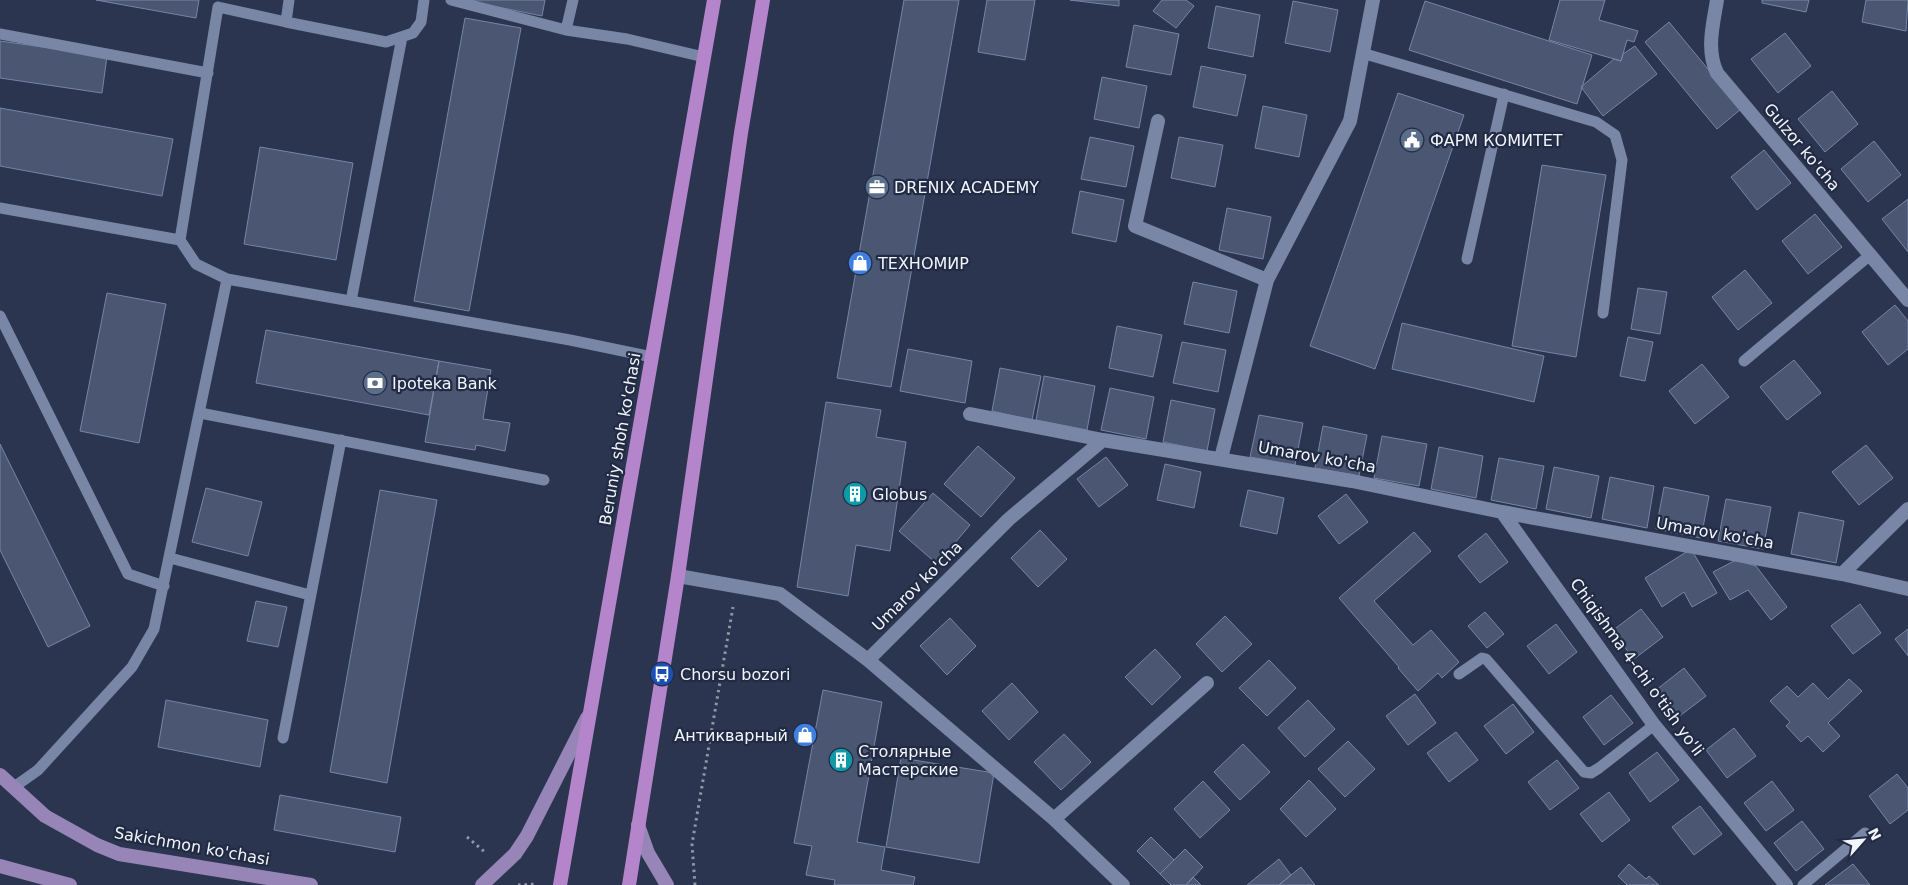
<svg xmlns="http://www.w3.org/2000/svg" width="1908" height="885" font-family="'DejaVu Sans',sans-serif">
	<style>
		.building { fill: #4a5672; stroke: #7885a4 }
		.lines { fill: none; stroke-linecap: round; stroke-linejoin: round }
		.path { stroke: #9096a6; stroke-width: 3; stroke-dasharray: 2.5 4; stroke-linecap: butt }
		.service { stroke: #7986a5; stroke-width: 11 }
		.minor { stroke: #7986a5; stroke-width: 14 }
		.secondary { stroke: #9785b8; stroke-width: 14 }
		.primary { stroke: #b585cc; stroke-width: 14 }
		.labels { text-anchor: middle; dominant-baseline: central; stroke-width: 4.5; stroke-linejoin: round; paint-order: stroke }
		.poi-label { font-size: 16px; fill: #f2f5fc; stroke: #212b44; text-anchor: start }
		.street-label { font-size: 16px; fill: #f2f5fc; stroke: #212b44 }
	</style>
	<rect width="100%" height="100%" fill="#2b354f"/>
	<path class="building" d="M96,0H199L196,18Z
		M464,0H545L542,16Z
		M904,0H959L891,387L837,378Z
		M987,0H1035L1025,60L978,52Z
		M1070,0H1119V6Z
		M1162,0H1186L1194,6L1176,28L1153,11Z
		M1560,0H1605L1599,20L1638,31L1634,42L1627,40L1621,61L1549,40Z
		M1762,0H1809L1806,12L1762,3Z
		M1866,0H1908L1906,31L1862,22Z
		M1293,1L1338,10L1330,52L1285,43Z
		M1425,1L1592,55L1577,104L1409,50Z
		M1216,6L1260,15L1253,57L1208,48Z
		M465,18L521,28L469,311L414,301Z
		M1669,22L1741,109L1717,129L1645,42Z
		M1134,25L1179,34L1171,75L1126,67Z
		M1785,33L1811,66L1778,93L1751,59Z
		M0,41L107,56L102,93L0,78Z
		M1635,46L1657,74L1603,116L1581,87L1614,59L1621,61L1623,54Z
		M1201,66L1246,75L1237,116L1193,107Z
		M1102,77L1147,86L1139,128L1094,119Z
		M1832,91L1858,124L1825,152L1798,119Z
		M1398,93L1464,115L1375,369L1310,346Z
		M1263,106L1307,115L1299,157L1255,148Z
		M0,108L173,139L162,196L0,166Z
		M1090,137L1134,146L1126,187L1081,179Z
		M1179,137L1223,145L1215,187L1171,178Z
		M1874,141L1901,175L1868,202L1841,169Z
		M260,147L353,163L336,260L244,244Z
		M1764,150L1791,183L1757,210L1731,177Z
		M1542,165L1606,175L1576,357L1512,346Z
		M1080,191L1124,200L1116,242L1072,233Z
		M1908,199V252L1882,219Z
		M1227,208L1271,217L1263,259L1219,250Z
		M1815,214L1842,247L1808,274L1782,241Z
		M1745,270L1772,303L1738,330L1712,297Z
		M1193,282L1237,291L1229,333L1184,324Z
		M1638,288L1667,292L1660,334L1631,329Z
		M107,293L166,304L139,443L80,431Z
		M1895,305L1908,321V349L1888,365L1862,332Z
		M1402,323L1544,356L1534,402L1392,369Z
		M1117,326L1162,335L1153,377L1109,368Z
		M266,330L439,361L429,415L256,383Z
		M1628,337L1653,342L1645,381L1620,376Z
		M1182,342L1226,350L1218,392L1173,383Z
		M908,349L972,361L965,403L900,391Z
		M1794,360L1821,393L1787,420L1760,387Z
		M439,361L491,370L483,419L510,423L505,451L476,445L475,450L425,442Z
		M1702,364L1729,397L1695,424L1669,391Z
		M1000,368L1041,376L1032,420L992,411Z
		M1044,376L1095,386L1087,430L1036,420Z
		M1110,388L1154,397L1146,439L1101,430Z
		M1171,400L1215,409L1207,451L1163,442Z
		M826,402L881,410L876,437L906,442L890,551L856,545L848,596L797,587Z
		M1259,415L1303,423L1295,465L1250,457Z
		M1323,426L1367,435L1359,476L1315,468Z
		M1382,436L1427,444L1419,486L1374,478Z
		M0,444L90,626L48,647L0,550Z
		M1866,445L1893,478L1859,505L1832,472Z
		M978,446L1015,478L981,517L944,484Z
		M1439,447L1483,456L1476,498L1431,489Z
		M1106,457L1128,485L1099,507L1077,479Z
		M1499,458L1544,466L1536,509L1491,500Z
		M1165,464L1201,472L1194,508L1157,500Z
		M1554,467L1599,476L1591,518L1546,509Z
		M1610,477L1654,486L1647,528L1602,519Z
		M1664,487L1709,496L1701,538L1656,529Z
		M206,488L262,502L248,556L192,542Z
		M380,490L437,500L387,783L330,772Z
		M1248,490L1284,498L1277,534L1240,526Z
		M933,493L970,525L937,564L899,531Z
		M1346,494L1368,522L1339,544L1318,516Z
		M1726,499L1771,507L1763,549L1718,541Z
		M1799,512L1844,521L1836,563L1791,554Z
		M1040,530L1067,559L1038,587L1011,558Z
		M1414,532L1431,551L1374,601L1413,645L1431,630L1459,662L1442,678L1438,673L1418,691L1398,668L1399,667L1339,598Z
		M1486,533L1508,562L1480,583L1458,556Z
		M1691,549L1717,593L1692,607L1684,592L1662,607L1645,578Z
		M1736,560L1756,566L1787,607L1771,620L1748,590L1730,600L1713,572Z
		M256,601L287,607L278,647L247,641Z
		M1860,604L1881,633L1853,654L1831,626Z
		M1641,609L1663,637L1634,659L1612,631Z
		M1485,612L1504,634L1487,648L1468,626Z
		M1225,616L1252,644L1222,672L1196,644Z
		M950,618L976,646L947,675L920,646Z
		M1556,624L1577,652L1549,674L1527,646Z
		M1908,629V656L1895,639Z
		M1155,649L1181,677L1152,705L1125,677Z
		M1269,660L1296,688L1267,716L1239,688Z
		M1684,668L1706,696L1677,718L1656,690Z
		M1849,679L1862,691L1828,723L1840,736L1823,752L1808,736L1801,742L1786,726L1790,722L1770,701L1787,686L1798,697L1813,683L1828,699Z
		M1012,683L1038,712L1009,740L982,711Z
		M823,690L882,702L857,842L885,847L881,870L915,877L913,885H834L835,880L806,875L812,846L794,843Z
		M1415,694L1436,723L1408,745L1386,716Z
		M1611,695L1633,723L1604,745L1583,717Z
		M166,700L268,720L260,767L158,747Z
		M1308,700L1335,729L1305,757L1278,728Z
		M1513,704L1534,732L1506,754L1484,726Z
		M1734,728L1756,756L1727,778L1706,750Z
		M1456,732L1478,760L1449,782L1427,753Z
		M1064,734L1091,762L1061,790L1034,762Z
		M1348,741L1375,769L1345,797L1318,769Z
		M1243,744L1270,772L1240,800L1214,772Z
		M1657,752L1679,780L1650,802L1629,773Z
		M901,758L994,773L979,863L886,847Z
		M1557,760L1579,788L1550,810L1528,782Z
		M1897,774L1908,788V810L1890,824L1869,796Z
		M1309,780L1336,809L1306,837L1280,809Z
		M1203,781L1230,810L1200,838L1174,809Z
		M1772,781L1794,810L1766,831L1744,803Z
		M1609,792L1630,820L1602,842L1580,814Z
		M280,795L401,817L395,852L274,830Z
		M1700,806L1722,834L1694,855L1672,827Z
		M1802,821L1824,849L1796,871L1774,843Z
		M1151,837L1174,860L1160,874L1137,851Z
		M1185,849L1203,867L1186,885H1171L1160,874Z
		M1279,859L1291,875L1279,885H1247Z
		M1629,864L1646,879L1649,876L1659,885H1627L1618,876Z
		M1853,864L1870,885H1825Z
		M1301,867L1315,885H1279L1291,875Z
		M1193,877L1201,885H1186Z"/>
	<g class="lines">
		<path class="path" d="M467,837L486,853
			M518,885L536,884
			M695,885L692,844L733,607"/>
		<path class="service" d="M451,0L566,30L627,39L704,57
			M286,22L386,42L413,33L421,22L424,0
			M566,30L573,0
			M0,34L208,73
			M1362,53L1596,122L1615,135L1622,160L1603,313
			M0,208L180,240
			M1467,259L1504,94
			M227,279L570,340L652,357
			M351,301L402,37
			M0,316L128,574L164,586
			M1744,361L1870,255
			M200,413L544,480
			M170,558L310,595
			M1459,674L1482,658L1486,659L1584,772L1591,773L1599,768L1654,725
			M283,738L341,440
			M14,787L38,770L132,667L154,629L227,279L196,264L180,240L218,7L286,22L289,0
			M1803,885L1865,833"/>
		<path class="minor" d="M1717,0C1713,25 1706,49 1717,73L1908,300
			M1158,121L1135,226L1267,280L1221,458
			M1267,280L1350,121L1373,0
			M970,414L1103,440L1352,481L1502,512L1842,574L1908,589
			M1502,512L1654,725L1786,885
			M1842,574L1908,509
			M678,576L780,594L868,660L1054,819L1123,885
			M868,660L1009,519L1103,440
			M1054,819L1207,683"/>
		<path class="secondary" d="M0,775L45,816L97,845L119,854L311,885
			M638,825L648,853L667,885
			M0,866L70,885
			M482,885L515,854L527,836L587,718"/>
		<path class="primary" d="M560,885L714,0
			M629,885L678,576L741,133L763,0"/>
	</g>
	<defs>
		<g id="civic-disc" transform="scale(1.25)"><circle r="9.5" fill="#5c6f8a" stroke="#212b44"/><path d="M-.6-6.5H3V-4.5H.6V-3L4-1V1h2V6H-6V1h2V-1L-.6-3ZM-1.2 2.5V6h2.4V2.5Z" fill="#fff"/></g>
		<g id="office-disc" transform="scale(1.25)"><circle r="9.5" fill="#5c6f8a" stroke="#212b44"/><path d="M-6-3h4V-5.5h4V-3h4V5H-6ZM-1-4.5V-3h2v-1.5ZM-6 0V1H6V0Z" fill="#fff"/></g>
		<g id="shop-disc" transform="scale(1.25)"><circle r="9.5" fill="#3f7fe0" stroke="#212b44"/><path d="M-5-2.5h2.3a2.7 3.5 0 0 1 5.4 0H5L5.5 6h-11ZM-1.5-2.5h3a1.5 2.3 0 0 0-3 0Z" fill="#fff"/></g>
		<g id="bank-disc" transform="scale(1.25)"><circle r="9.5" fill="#5c6f8a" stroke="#212b44"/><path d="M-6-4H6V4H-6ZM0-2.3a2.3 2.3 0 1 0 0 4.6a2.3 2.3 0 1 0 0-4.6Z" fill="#fff"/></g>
		<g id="building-disc" transform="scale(1.25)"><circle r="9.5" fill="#0f9aa8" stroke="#212b44"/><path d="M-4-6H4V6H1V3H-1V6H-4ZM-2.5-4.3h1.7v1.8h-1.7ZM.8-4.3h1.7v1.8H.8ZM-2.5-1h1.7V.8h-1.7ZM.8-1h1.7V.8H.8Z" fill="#fff"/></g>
		<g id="bus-disc" transform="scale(1.25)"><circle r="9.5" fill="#1a4fb4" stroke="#212b44"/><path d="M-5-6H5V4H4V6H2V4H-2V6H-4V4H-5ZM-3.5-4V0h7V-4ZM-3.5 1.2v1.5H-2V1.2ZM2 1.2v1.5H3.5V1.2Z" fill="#fff"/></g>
	</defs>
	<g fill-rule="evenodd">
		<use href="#civic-disc" x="1412" y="140"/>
		<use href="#office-disc" x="877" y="187"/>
		<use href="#shop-disc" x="860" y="263"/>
		<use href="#bank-disc" x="375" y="383"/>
		<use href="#building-disc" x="855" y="494"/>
		<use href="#bus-disc" x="662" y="674"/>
		<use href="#shop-disc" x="805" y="735"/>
		<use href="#building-disc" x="841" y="760"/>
	</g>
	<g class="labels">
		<g class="poi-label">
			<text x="1430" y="140">ФАРМ КОМИТЕТ</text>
			<text x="894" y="187">DRENIX ACADEMY</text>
			<text x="878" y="263">ТЕХНОМИР</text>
			<text x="392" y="383">Ipoteka Bank</text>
			<text x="872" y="494">Globus</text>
			<text x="680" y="674">Chorsu bozori</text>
			<text x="788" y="735" text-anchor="end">Антикварный</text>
			<text x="858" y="751">Столярные<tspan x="858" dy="18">Мастерские</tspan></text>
		</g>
		<g class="street-label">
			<text transform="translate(1802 147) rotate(50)">Gulzor ko'cha</text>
			<text transform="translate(620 439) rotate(-80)">Beruniy shoh ko'chasi</text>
			<text transform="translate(1317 457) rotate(10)">Umarov ko'cha</text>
			<text transform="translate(1715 533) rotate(10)">Umarov ko'cha</text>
			<text transform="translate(917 586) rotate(-45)">Umarov ko'cha</text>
			<text transform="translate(1637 667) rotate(54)">Chiqishma 4-chi o'tish yo'li</text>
			<text transform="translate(192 846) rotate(10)">Sakichmon ko'chasi</text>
		</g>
	</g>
	<g transform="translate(1863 840) rotate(63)" stroke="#212b44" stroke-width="4" paint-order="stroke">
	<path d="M0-4L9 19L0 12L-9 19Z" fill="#f2f5fc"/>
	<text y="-8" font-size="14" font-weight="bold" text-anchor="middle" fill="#f2f5fc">N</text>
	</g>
</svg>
